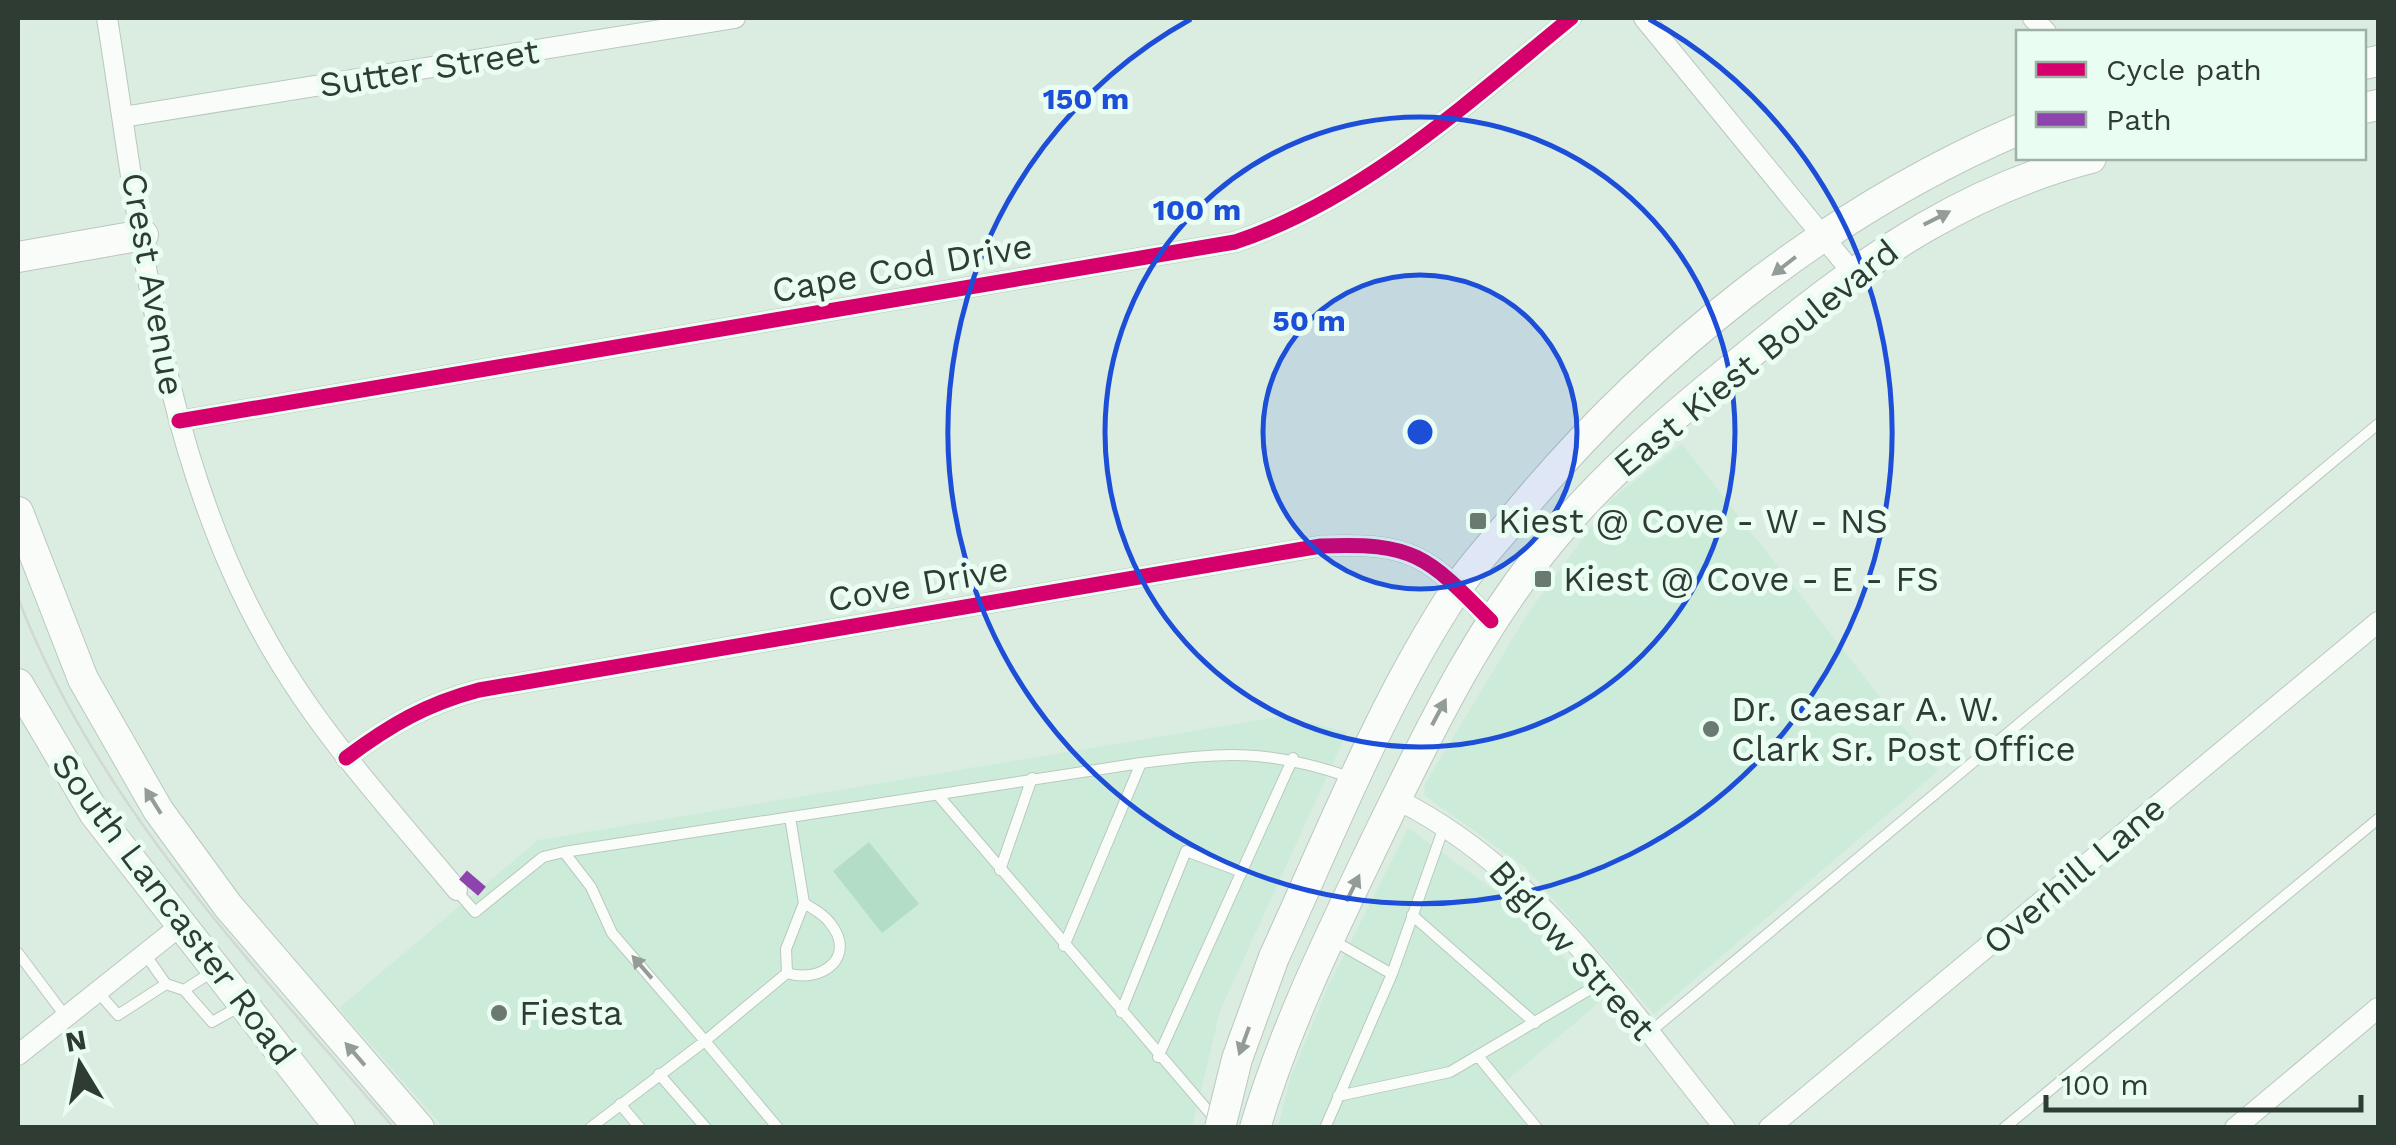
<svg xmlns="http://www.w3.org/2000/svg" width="2396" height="1145" font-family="'Work Sans',sans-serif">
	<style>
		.built { fill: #cdebd9 }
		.green { fill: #b3dec5 }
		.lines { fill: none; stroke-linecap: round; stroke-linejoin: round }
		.lane-casing { stroke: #bac8bf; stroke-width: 12 }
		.street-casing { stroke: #bac8bf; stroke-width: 22 }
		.secondary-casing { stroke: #bac8bf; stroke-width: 32 }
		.lane { stroke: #fafcfa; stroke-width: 10 }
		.street { stroke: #fafcfa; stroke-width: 20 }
		.secondary { stroke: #fafcfa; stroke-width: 30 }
		.tram { stroke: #d2d8d4; stroke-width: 2.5 }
		.secondary-bridge-casing { stroke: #bac8bf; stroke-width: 32; stroke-linecap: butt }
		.secondary-bridge { stroke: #fafcfa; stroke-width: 30 }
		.quiet { stroke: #8e44ad; stroke-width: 12; stroke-dasharray: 25 12; stroke-linecap: butt }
		.cycleway-casing { stroke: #eafdf2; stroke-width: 21 }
		.cycleway { stroke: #d6006c; stroke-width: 15 }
		.oneway { fill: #949c97 }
		.ring { fill: none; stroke: #1d4ed8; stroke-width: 5 }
		.poi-dot { fill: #6b7a71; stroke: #eafdf2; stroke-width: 4 }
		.labels { text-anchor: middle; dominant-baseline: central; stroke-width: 10; stroke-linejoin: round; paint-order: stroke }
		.street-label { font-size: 35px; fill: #2f3c34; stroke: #eafdf2 }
		.poi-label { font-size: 35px; fill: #2f3c34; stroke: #eafdf2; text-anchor: start }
		.centre { fill: #1d4ed8; stroke: #eafdf2; stroke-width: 5 }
		.ring-label { font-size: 30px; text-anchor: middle; font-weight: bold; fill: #1d4ed8; stroke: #eafdf2; stroke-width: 10; stroke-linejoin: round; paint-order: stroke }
	</style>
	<rect width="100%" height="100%" fill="#dbece1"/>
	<path class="built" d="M1682,444L1938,771L1654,1014L1525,867L1424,795L1425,784L1527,615L1611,500Z
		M1283,716L1347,732L1220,1011L1192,1127H443L339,1008L538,840Z
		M1408,828L1515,905L1602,1000L1498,1088L1530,1127L1278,1128L1290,1079L1328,987Z"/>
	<path class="green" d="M869,842L919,904L882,933L833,871Z"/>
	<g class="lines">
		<g class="lane-casing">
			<path id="lane" d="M938,795L1215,1119
				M564,852L591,887L612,933L705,1041L787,973
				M1000,870L1032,778
				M457,891L475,912L543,857L564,852L1141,763C1224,752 1269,749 1349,777
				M1412,915L1535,1023
				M1064,946L1141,763
				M18,953L66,1017
				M145,954L166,984
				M787,973L786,949L804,903L790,817
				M787,973C821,984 858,957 830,923C824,914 813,909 804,903
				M1392,974L1445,824
				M184,990L212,972
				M98,992L118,1015L166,984L184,990L212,1022L242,1005
				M1121,1012L1186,851L1242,872
				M1650,1032L2378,424
				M1478,1056L1537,1128
				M1158,1057L1293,758
				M659,1074L706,1128
				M1338,1096L1450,1072L1604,981
				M620,1104L640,1128
				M590,1128L705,1041L778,1128
				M1325,1128L1392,974L1334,941
				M2004,1128L2378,819"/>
		</g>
		<g class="street-casing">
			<path id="street" d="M107,18C141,229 160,455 269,644C320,734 391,810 457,890
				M1644,18L1852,272
				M2033,18L2046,32
				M123,117L735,18
				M179,421L1235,242C1363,199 1468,102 1571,18
				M346,758C390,725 426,704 479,690L1321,546C1414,542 1427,556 1491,621
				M1396,799C1538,869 1627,1008 1725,1128
				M18,1055L180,926
				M1769,1128L2378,622
				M2235,1128L2378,1008"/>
		</g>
		<g class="secondary-casing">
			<path id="secondary" d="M2364,64L2378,61
				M2364,108L2378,105
				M18,257L143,235
				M18,512L83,679L158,810L228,906L419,1128
				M18,684L95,814L340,1128
				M1274,957C1331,833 1381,704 1456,590C1472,565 1494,543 1513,519C1645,357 1826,212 2018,130
				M1255,1128C1285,1027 1330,936 1375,842C1429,731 1482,619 1564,525C1628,452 1702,392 1777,332C1873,254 1970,189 2091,158"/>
		</g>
		<use href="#lane" class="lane"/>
		<use href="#street" class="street"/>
		<use href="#secondary" class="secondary"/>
		<path class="tram" d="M18,598C97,804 252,963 394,1128"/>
		<g class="secondary-bridge-casing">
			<path id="secondary-bridge" d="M1220,1128L1237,1059L1274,957"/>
		</g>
		<use href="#secondary-bridge" class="secondary-bridge"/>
		<path class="quiet" d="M463,875L491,899"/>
		<g class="cycleway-casing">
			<path id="cycleway" d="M179,421L1235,242C1363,199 1468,102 1571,18
				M346,758C390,725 426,704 479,690L1321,546C1414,542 1427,556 1491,621"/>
		</g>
		<use href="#cycleway" class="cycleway"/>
	</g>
	<defs><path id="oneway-solid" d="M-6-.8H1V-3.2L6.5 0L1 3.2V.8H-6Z" transform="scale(2.5)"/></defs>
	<g class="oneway">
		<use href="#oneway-solid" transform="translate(1937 218) rotate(-27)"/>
		<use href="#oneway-solid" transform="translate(1784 266) rotate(142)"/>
		<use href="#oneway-solid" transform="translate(1439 712) rotate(-62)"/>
		<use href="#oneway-solid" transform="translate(153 801) rotate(-122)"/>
		<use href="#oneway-solid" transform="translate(1353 888) rotate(-64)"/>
		<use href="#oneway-solid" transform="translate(642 967) rotate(-131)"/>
		<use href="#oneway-solid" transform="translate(1244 1041) rotate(110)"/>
		<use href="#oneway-solid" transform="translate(355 1054) rotate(-131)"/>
	</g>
	<circle cx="1420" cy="432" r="157" fill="#1d4ed8" fill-opacity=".12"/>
	<g class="ring">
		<circle cx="1420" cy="432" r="157"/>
		<circle cx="1420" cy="432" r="315"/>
		<path d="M1649 19A472 472 0 1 1 1191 19"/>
	</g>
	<g class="poi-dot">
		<rect x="1468" y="511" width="20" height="20" rx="5"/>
		<rect x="1533" y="569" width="20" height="20" rx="5"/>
		<circle cx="1711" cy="729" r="10"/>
		<circle cx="499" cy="1013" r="10"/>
	</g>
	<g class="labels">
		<g class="street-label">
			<text transform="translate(429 68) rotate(-9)">Sutter Street</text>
			<text transform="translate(902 268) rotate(-10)">Cape Cod Drive</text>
			<text transform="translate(153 284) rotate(80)">Crest Avenue</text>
			<text transform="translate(1756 358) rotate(-39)">East Kiest Boulevard</text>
			<text transform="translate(918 584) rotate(-10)">Cove Drive</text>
			<text transform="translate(2074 875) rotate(-40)">Overhill Lane</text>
			<text transform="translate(174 909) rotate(53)">South Lancaster Road</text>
			<text transform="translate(1572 950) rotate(48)">Biglow Street</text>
		</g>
		<g class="poi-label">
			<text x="1498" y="521">Kiest @ Cove - W - NS</text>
			<text x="1563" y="579">Kiest @ Cove - E - FS</text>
			<text x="1731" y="709">Dr. Caesar A. W.<tspan x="1731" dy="40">Clark Sr. Post Office</tspan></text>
			<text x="519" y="1013">Fiesta</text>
		</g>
	</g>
	<circle cx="1420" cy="432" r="15" class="centre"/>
	<g class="ring-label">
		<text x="1086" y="109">150 m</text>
		<text x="1197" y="220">100 m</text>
		<text x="1309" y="331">50 m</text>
	</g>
	<rect width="2396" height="1145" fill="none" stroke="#2f3c34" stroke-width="40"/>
	<rect x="2016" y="30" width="350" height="130" fill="#eafdf2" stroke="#9fb0a6" stroke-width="2.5"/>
	<rect x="2036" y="62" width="50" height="15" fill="#d6006c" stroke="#9fb0a6" stroke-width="2.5"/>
	<text x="2106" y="80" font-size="30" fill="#2f3c34">Cycle path</text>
	<rect x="2036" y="112" width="50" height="15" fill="#8e44ad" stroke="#9fb0a6" stroke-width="2.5"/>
	<text x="2106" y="130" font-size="30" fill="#2f3c34">Path</text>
	<g transform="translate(80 1065) rotate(350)" stroke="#eafdf2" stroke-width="8" paint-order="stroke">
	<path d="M0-8L18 38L0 25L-18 38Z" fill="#2f3c34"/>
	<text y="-15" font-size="28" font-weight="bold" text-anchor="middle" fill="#2f3c34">N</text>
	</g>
	<path d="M2046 1095v15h315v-15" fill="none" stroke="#2f3c34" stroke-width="5"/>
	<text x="2061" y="1095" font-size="30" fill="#2f3c34" stroke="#eafdf2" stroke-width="8" paint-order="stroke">100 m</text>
</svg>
